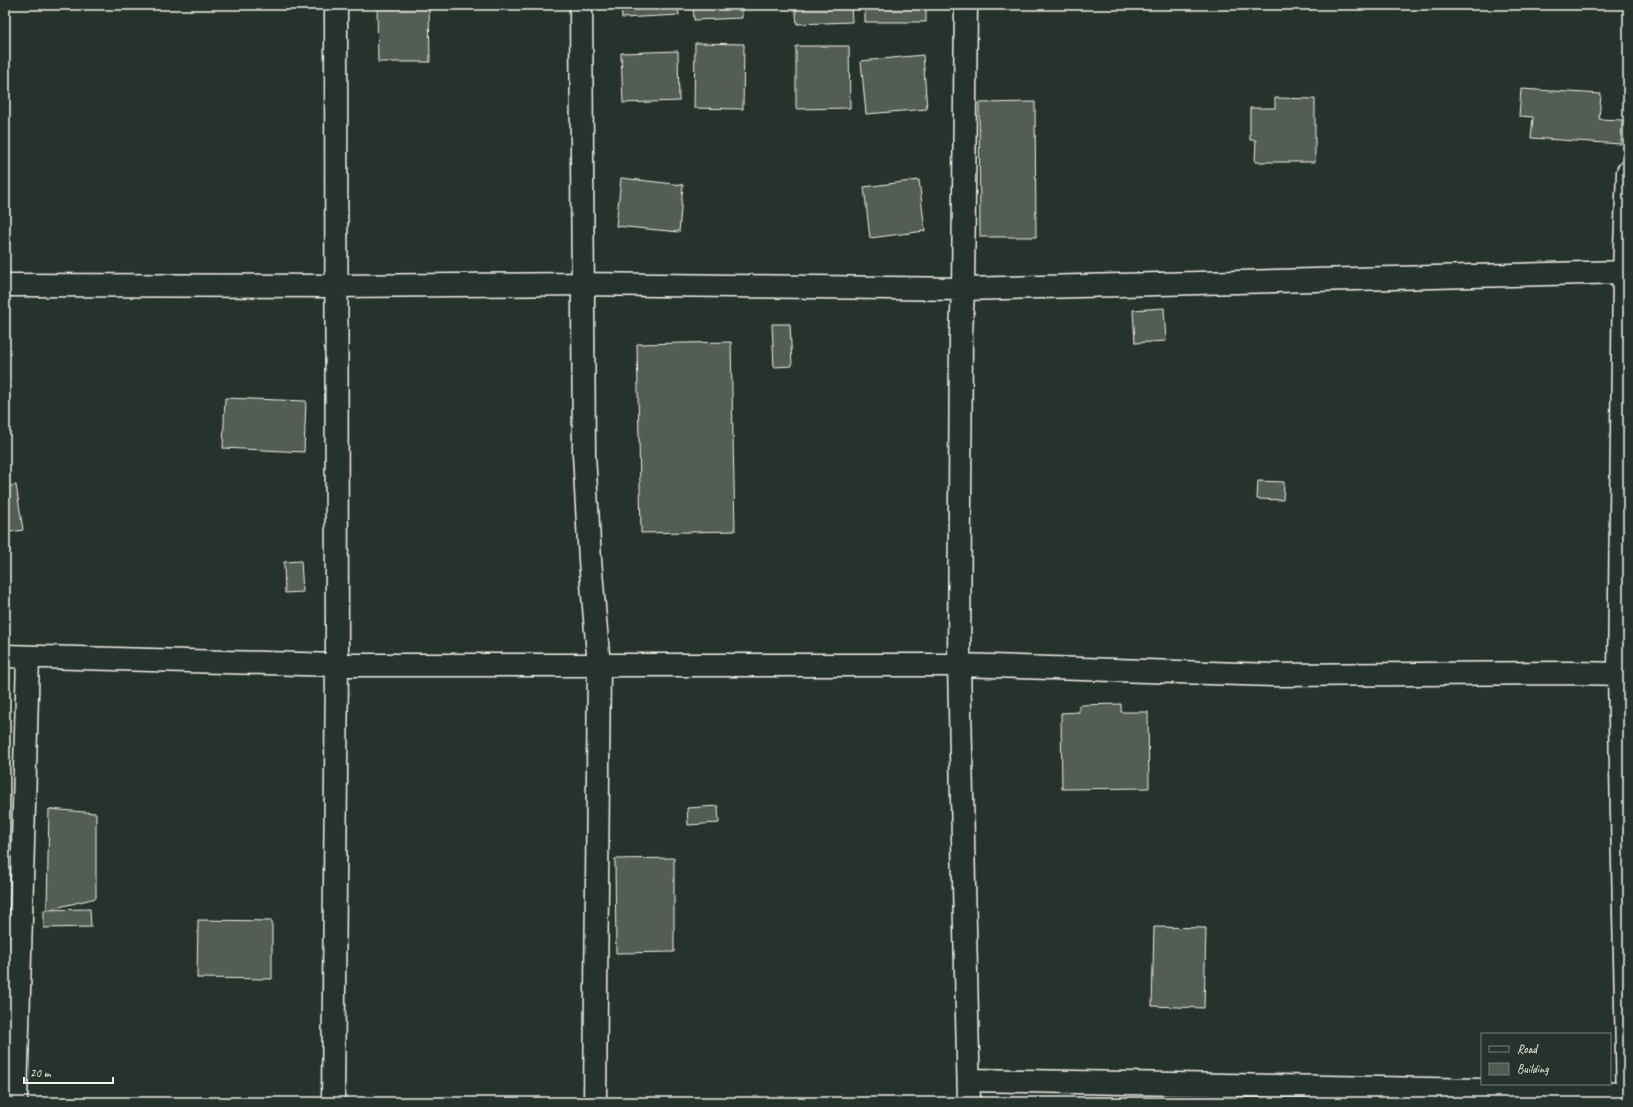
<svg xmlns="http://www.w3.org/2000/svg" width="1633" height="1107" font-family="Caveat,sans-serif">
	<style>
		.building { fill: #525c55; stroke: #f4f1e8 }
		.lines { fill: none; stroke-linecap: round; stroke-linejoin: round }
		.street-casing { stroke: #f4f1e8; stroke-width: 25 }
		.street { stroke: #26332d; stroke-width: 22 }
	</style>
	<rect width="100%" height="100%" fill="#26332d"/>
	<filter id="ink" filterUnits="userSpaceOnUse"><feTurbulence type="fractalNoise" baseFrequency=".025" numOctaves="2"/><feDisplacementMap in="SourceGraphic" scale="8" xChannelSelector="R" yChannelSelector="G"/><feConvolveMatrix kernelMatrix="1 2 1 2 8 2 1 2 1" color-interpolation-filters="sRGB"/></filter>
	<g filter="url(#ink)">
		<path class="building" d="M377,5H429L430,62H378Z
			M621,5H678L679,15L622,18Z
			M693,5H742V18L694,20Z
			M795,5H851L852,22L797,24Z
			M865,5H926V22H865Z
			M695,43L744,44L743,109L694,108Z
			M796,46H849L850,108L796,109Z
			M678,51L679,101L623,103L621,53Z
			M923,55L927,109L866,114L861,61Z
			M1521,89L1601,94L1599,119L1622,120L1621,144L1531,138L1533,117L1519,116Z
			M1275,98L1315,99V162H1255L1256,140H1250V108H1275Z
			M1035,102L1036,237H980L979,103Z
			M621,178L683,185L679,232L616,226Z
			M919,180L925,231L870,238L864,187Z
			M1164,308L1166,341L1135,343L1133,310Z
			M772,324H790L792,366L774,367Z
			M731,342L735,531L641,533L637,344Z
			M225,398L306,401L304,452L223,448Z
			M1258,481L1284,482L1283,500L1257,499Z
			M16,485L23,530L5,533V487Z
			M301,561L303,592L285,593L284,562Z
			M1121,704V712H1148L1149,788L1062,789L1061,713L1079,712V705Z
			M718,806L719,823L688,825L687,808Z
			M49,809L96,813V898L47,910Z
			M674,858V952L616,953L615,859Z
			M90,909L91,927L44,928V910Z
			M198,920L272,921V979L197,978Z
			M1154,927L1206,928L1204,1008L1152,1006Z"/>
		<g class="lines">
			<g class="street-casing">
				<path id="street" d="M581,5L584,454L590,560L599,666L595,1102
					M5,285L336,286L583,284L963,289L966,5
					M5,656L337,665H959L1273,675L1570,673L1628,674
					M969,1080L1628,1093
					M16,1102L28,657
					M333,1102L337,665L336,5
					M969,1102L959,665L961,335L963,289L1624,272
					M1628,1102L1619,674L1624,272L1628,172"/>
			</g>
			<use href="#street" class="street"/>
		</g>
	</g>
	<rect width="1633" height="1107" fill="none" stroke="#26332d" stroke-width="20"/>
	<rect x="10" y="10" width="1613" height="1087" fill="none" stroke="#f4f1e8" stroke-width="1.5" filter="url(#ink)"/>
	<rect x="1481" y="1033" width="130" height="52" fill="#26332d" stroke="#787f78"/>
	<rect x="1489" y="1046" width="20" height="6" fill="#26332d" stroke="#787f78"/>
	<text x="1517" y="1053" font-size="12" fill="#f4f1e8">Road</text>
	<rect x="1489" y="1063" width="20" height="12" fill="#525c55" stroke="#787f78"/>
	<text x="1517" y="1073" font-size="12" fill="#f4f1e8">Building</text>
	<path d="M24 1077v6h89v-6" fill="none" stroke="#f4f1e8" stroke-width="2"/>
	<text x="30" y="1077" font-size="12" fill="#f4f1e8" stroke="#26332d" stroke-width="3" paint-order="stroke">20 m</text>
</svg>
